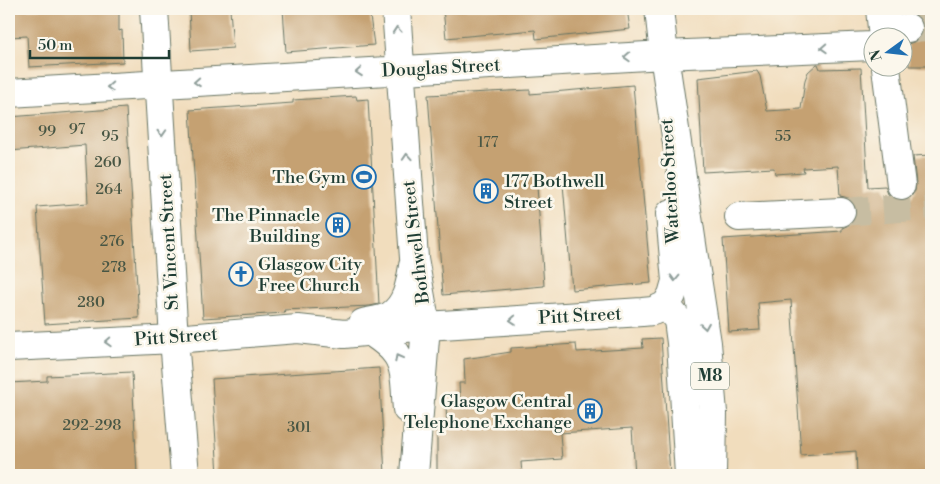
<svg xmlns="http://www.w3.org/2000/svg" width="940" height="484" font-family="'Libre Bodoni',serif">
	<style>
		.building { fill: #c5a172 }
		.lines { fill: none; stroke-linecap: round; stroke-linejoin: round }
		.minor-tunnel { stroke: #c7bda2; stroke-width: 28; stroke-dasharray: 28 14; stroke-linecap: butt }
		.minor-casing { stroke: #687564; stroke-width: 30 }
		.highway-casing { stroke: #687564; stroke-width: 30 }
		.minor { stroke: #fff; stroke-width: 28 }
		.highway { stroke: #fff; stroke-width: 28 }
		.oneway { stroke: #8f9e9a }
		.labels { text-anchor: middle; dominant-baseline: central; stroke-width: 5; stroke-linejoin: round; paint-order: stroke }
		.number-label { font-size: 15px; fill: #485644 }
		.shield { fill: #fbf7ec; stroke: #61756b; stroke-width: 1 }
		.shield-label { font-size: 16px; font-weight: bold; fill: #1f3d34 }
		.street-label { font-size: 18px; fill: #1f3d34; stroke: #fbf7ec }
		.poi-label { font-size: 18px; fill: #1f3d34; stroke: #fbf7ec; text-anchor: end }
	</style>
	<rect width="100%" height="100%" fill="#fbf7ec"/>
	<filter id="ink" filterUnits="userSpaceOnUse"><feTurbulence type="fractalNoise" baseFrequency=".02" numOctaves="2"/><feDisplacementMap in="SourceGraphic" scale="10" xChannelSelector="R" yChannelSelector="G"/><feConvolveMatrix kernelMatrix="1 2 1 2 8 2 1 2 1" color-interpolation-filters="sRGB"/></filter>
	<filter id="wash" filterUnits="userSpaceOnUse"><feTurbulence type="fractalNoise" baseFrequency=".0096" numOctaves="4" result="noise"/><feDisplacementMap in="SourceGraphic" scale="20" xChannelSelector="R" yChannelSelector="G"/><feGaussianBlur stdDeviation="1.12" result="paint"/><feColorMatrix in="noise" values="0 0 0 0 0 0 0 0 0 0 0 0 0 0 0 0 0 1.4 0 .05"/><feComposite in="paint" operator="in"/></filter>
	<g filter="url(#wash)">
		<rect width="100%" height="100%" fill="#f1ddbd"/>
		<g id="blocks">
			<path class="building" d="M9,9H119V31L122,30L123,62L29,67L27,36L9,37Z
				M189,9H230L233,48L191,51Z
				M283,9H369L374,45L286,52Z
				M443,9H627L630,29L536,39L535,30L446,38Z
				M907,9H931V66H909L908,44L916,41L922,36L924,27L921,19L915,14L907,12Z
				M817,64H818L820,69L861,68L868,187L885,186L888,194L895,199L902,200L910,198L915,191L916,184L913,156L931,155V475H857L856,451L801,455L791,300L758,303L760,330L729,332L723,239L842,231V228L849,225L855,220L857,211L854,204L849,198L840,196L838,166L803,168L804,172L775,174L774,168L703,172L698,78L757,71L760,76L767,111L801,109L805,80L808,72Z
				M633,85L651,283L572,290L563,184L537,186L544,286L443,295L428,95L530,90V94Z
				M356,96L357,100L368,99L379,304L370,306L284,310L285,313L203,318L190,110L293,103V100Z
				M126,108L139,318L45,324L37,207L88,203L85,145L9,151V117Z
				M661,338L670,475H635L632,428L560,433L562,459L521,462L522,475H437V427H447L446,404L460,403L459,383H465L464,359L511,352V348L576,344L577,352L643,348L642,339Z
				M379,368L385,475H218L212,379Z
				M132,372L137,475H9V383L47,381V376Z"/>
		</g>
	</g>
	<g filter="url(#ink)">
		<use href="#blocks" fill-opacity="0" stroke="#687564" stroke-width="1"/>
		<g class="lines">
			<path class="minor-tunnel" d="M908,28L931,27
				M841,212L931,206"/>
			<g class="minor-casing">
				<path id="minor" d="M154,9L174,339L185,475
					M396,9L414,258L426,326L414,475
					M659,9L664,55L697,278
					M880,9L883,38
					M882,29L908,28
					M886,68L901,185
					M9,93L664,55L872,46
					M739,217L841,212
					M666,305L672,295L676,281L670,214
					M666,305L678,320L681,343L689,475
					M363,323C371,321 383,320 390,316C407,305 410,285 413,266
					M371,332C380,338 391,345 397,355C407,370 405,392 407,409
					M9,347L174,339L298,329L344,334L426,326L642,312L653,311L666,305"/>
			</g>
			<g class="highway-casing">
				<path id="highway" d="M697,278L707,343L713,413L712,475"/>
			</g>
			<use href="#minor" class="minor"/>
			<use href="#highway" class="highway"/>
		</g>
		<defs><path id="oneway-chevron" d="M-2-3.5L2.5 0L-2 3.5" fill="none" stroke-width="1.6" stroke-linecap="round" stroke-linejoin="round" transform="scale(1.25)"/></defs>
		<g class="oneway">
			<use href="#oneway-chevron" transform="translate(397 30) rotate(-95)"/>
			<use href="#oneway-chevron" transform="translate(824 48) rotate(177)"/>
			<use href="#oneway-chevron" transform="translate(627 57) rotate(177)"/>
			<use href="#oneway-chevron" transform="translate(359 72) rotate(176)"/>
			<use href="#oneway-chevron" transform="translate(197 82) rotate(176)"/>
			<use href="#oneway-chevron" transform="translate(110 87) rotate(177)"/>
			<use href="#oneway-chevron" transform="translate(162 133) rotate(87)"/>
			<use href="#oneway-chevron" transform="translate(407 157) rotate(-94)"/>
			<use href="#oneway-chevron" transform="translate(675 278) rotate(92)"/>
			<use href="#oneway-chevron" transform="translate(513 320) rotate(176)"/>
			<use href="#oneway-chevron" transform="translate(705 326) rotate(81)"/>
			<use href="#oneway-chevron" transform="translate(108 342) rotate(177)"/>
			<use href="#oneway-chevron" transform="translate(398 358) rotate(-118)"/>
		</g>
	</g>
	<defs>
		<g id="stadium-ring" transform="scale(1.25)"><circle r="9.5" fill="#fbf7ec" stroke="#1f6fb2" stroke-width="1.5"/><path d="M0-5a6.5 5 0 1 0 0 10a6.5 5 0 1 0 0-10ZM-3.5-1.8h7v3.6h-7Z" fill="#1f6fb2"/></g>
		<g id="building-ring" transform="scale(1.25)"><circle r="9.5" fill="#fbf7ec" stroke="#1f6fb2" stroke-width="1.5"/><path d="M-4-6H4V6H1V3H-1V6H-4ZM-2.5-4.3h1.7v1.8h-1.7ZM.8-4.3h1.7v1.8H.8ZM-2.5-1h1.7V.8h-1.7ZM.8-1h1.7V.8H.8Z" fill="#1f6fb2"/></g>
		<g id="church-ring" transform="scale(1.25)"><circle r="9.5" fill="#fbf7ec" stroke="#1f6fb2" stroke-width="1.5"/><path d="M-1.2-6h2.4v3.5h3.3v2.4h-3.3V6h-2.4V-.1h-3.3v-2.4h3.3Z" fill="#1f6fb2"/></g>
	</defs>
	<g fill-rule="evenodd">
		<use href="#stadium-ring" x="364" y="177"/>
		<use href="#building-ring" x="486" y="191"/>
		<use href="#building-ring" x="338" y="225"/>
		<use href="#church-ring" x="241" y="274"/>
		<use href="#building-ring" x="590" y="411"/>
	</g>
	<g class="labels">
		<g class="number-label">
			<text x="77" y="129">97</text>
			<text x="47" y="131">99</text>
			<text x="110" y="136">95</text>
			<text x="783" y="136">55</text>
			<text x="488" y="142">177</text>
			<text x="108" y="162">260</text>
			<text x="109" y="189">264</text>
			<text x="112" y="241">276</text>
			<text x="114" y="267">278</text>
			<text x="91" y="302">280</text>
			<text x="92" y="425">292-298</text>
			<text x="299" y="427">301</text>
		</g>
		<rect class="shield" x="691" y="362.5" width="38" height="27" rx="4"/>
		<g class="shield-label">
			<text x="710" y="376">M8</text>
		</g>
		<g class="street-label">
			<text transform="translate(441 68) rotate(-3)">Douglas Street</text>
			<text transform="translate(670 181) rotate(-93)">Waterloo Street</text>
			<text transform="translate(169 242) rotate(-93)">St Vincent Street</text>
			<text transform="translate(416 242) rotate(-97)">Bothwell Street</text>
			<text transform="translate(580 316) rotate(-3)">Pitt Street</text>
			<text transform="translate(176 337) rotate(-4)">Pitt Street</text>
		</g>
		<g class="poi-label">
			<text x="346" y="177">The Gym</text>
			<text x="504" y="181" text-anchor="start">177 Bothwell<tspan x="504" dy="21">Street</tspan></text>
			<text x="320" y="215">The Pinnacle<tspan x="320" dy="21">Building</tspan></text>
			<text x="258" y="264" text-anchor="start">Glasgow City<tspan x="258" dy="21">Free Church</tspan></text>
			<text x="572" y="401">Glasgow Central<tspan x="572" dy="21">Telephone Exchange</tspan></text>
		</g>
	</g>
	<rect width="940" height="484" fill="none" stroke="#fbf7ec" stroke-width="30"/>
	<g transform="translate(888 52) rotate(255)"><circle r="24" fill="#fbf7ec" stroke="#a3ada2"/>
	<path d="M0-4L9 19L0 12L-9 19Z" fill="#1f6fb2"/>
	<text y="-8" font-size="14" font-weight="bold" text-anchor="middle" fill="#1f3d34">N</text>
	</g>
	<path d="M30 50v8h139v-8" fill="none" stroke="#1f3d34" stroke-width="2.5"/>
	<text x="38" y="50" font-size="15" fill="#1f3d34" stroke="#fbf7ec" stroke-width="4" paint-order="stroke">50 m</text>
</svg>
